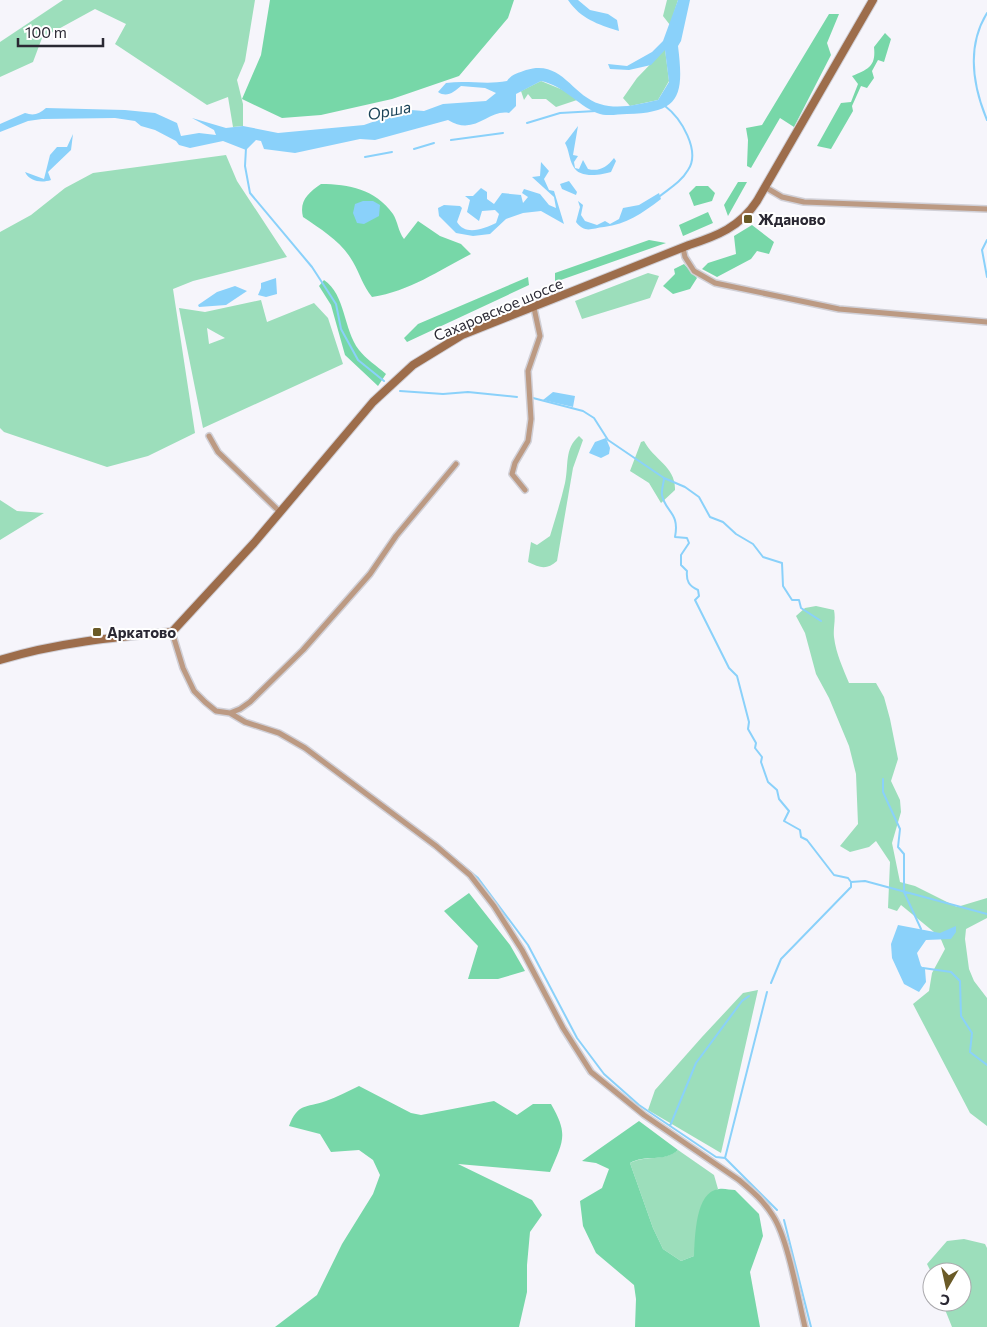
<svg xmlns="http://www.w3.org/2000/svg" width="987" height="1327" font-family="Commissioner,sans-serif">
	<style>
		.green { fill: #9cdebb; fill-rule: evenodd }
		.forest { fill: #77d7a8 }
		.water { fill: #8ad1fa }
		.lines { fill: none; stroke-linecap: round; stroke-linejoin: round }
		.stream { stroke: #8ad1fa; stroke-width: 2 }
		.minor-casing { stroke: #d1d0d7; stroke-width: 8 }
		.secondary-casing { stroke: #d1d0d7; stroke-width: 10 }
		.minor { stroke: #bc9a83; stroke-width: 5 }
		.secondary { stroke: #9d6d4b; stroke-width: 8 }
		.poi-dot { fill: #6a5a27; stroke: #fff; stroke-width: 2 }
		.labels { text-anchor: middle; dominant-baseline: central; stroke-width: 4; stroke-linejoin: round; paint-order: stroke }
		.poi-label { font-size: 15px; font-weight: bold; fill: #2a2833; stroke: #fff; text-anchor: start }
		.street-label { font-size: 15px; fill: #2a2833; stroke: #fff }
		.water-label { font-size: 16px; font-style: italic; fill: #1b4459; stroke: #fff }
	</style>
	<rect width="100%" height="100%" fill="#f6f5fb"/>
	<path class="green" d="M63,0H255L245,61L237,80L243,104V126L233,127L228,97L207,105L115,44L126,24L95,9L42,38L33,62L0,77V42Z
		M667,0H678L670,25L663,16Z
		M665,49L669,81L658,100L630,106L623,98L637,78Z
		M541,81L568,92L577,100L556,107L546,99H532L528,94L524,100L521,91Z
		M226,155L237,181L287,257L193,281L173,289L195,433L148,456L107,467L4,432L0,428V232L31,215L65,188L93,173Z
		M648,273L659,276L650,298L582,319L575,301Z
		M261,300L267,322L314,303L328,318L343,364L203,428L179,308L205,312ZM207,328L225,338L209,344Z
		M579,436L583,440L573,468L557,561C547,570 540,568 528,562L531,542L537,545L550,536C555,519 561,501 565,483C569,465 564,449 579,436Z
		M644,441C654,460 676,467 675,490L661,503L649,483L630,471L641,442Z
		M0,500L17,511L44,513L0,540Z
		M816,606L834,610C836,620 833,628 834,637C836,654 843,668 849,683H876L884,697L890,719L898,759L891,781L900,800L901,812L892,843L900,882L915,886L957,907L987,898V918L966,929L965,939L969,969L974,981L987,998V1126L970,1113L913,1004L929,991L932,973L945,949L940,937L901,905L897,911L888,908L890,862L876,841L869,847L850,852L840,846L858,824L856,774L849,746L829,698L816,674L805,633L796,616L805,608Z
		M758,990L721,1153L648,1110L655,1090L702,1037L743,993Z
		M678,1150L714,1175L718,1189L708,1195L694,1256L681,1261L663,1249L653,1228L630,1163C645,1155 664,1162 678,1150Z
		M964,1239L985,1244L987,1248V1327H952L942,1302H962V1272H932V1274L927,1264L947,1241Z"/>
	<path class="forest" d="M270,0H514L508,18L459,76L392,99L321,115L282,118L242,99L261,55Z
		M829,14H839L827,43L831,55L794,127L780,118L751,168L747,166L748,140L746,128L762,125Z
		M885,33L891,39L884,62L878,60L872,71L874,78L867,88L861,86L852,106L853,111L831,149L817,146L841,103L851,102L858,84L852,76C869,69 876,66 874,47Z
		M738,182H747L728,216L724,205Z
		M321,184C349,184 375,189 393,214C398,222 398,231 404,239L418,221L440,236L461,244L471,254C438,271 410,291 372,297C363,286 360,274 353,262C342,242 322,230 303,217C299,201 308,193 321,184Z
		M696,186H708L715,193L712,201L694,206L689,193Z
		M708,212L713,223L683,236L679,225Z
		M752,225L774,242L769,254L757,251L751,259L717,277L702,269L708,263L736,254L734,236Z
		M649,240L666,243L555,282V273Z
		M684,264L697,278L690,289L673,294L663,286L675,274L674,269Z
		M528,277L529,285L407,342L404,338L418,324Z
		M324,280C346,295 343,329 359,350C366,359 377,366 386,374L378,386L345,355L331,305L319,286Z
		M469,893L510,945L525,971L498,979H468L478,946L444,911Z
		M359,1086L411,1113L421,1115L494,1101L517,1115L533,1104H551C569,1135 563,1141 550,1172L458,1164L532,1200L542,1215L530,1232L527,1265V1292L519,1327H275L317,1295L342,1244L373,1194L380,1175L373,1160L359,1150L331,1152L320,1134L289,1126C298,1103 305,1108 326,1101C337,1097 348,1091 359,1086Z
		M639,1121L678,1150C664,1163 645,1154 630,1163L653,1228L663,1249L681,1261L694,1256C695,1238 695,1191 719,1189C724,1188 730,1190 735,1190L759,1214L763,1236L750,1272L760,1327H635L636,1299L634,1285L596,1253L583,1226L580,1201L602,1188L609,1169L596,1163L582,1161Z"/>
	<path class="water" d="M568,0H578L590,10L608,14L617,20L619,31C597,24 581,19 568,0Z
		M678,0H690L681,41L678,46C684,95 681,113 627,114C617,114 607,117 597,113C576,104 564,86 541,81L516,94V106L509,113C488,109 475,137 448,120L375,140L360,139L295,153L264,149L261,141L256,140L246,150L223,141L190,148L179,145L176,141L155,130L141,126L135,121L115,118L42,119L28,121L0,132V124L25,113C34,116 39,114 46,108L125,110L155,113L177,123L181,136L199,133L216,135L214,130L192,118L226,128L243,126L278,133L364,125L381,119L385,108L424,111L443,104L486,101L496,93L485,88L461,86C454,92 447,98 438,92L446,83C467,80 486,85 507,81C512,74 518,73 526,70C562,59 571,95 600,104C619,110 639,104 658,100L669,82L665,50L651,65L629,70L610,69L608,64L627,66L652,52L663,41Z
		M578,126L573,155L578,156L574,162L575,168L579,169L583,160L588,169C599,172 607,167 614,158L616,161L611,172C601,175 579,179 573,166C569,159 569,150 565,143Z
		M73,134L71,150L48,172L51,180C42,183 30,182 25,172L44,179L50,155L57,147H67Z
		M541,162L549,171L544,179L549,190L554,191L564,224L541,211L523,213L506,219L490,234L473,236L456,233L439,216L438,208L444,205L460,206L462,208L457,222C465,236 484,229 496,223L499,214L495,210L482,211L479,221L467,212L470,200L465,196H473L481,188L487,192V199L494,204L502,193L521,195L523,203L528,197L522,193L524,189L540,194L549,205L556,208L554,197L532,177L540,176Z
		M569,181L577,192L576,195L562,189L560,184Z
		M659,193L661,199C641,214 627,224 604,227C592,228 585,234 576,222L580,207L578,201L583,205L581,215L585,221L597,225L605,221L610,224L619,219L623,208L639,205Z
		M363,201H373L380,205L379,216L364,224L357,223L353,213L355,204Z
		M276,278L277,294L266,297L258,295L261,288V283Z
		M235,286L247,291L226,305L199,307L198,305L217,292Z
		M553,392L575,396L573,407L543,400Z
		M606,438L610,448L609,454L601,458L589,453L595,442Z
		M898,925L940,933L956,926V932L951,939L926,940L917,953L921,966L925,969L926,982L919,992L904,984L892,958L891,944Z"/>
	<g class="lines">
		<path class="stream" d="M987,13C966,47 973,86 987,120
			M527,123L560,113L596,111
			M451,140L503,133
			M246,148L245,166L250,193L312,267L336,304L341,329L358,360L384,381
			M414,149L434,143
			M365,157L392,152
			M660,196C670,188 681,182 688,170C701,151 681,118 665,106
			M987,240L982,250L987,277
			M400,391L443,394L468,392L517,397
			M533,398L583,411L594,418L608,440L664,478C664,483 661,490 662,495C665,512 680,512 675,537L687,538L689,543L681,555V565L687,571C686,581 689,586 698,590L699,596L695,600L729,668L737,676L749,722L748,729L756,743L755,748L762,757L761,762L768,782L777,790L779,799L789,811L784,821L800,830L801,837L807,840L834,875L848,878L851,882L865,881L987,914
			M664,478L685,487L699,497L710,517L723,522L736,534L753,544L763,557L782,563L783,586L792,600H799L801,608L821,621
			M883,779V792L900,829L898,847L904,854V892L921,929
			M434,841L478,878L528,945L577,1038L604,1074L639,1105L716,1157L725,1158L777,1210
			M923,968L951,972L960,981L961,1016L972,1033L970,1052L987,1065
			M771,983L781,959L851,887V882
			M670,1126L696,1063L742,1001L749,996
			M725,1158L767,992
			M784,1220L811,1327"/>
		<g class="minor-casing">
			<path id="minor" d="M765,187L782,197L804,202L987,209
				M683,248L685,257L694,271L715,283L839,309L987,322
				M209,436L218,452L280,512
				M525,490L512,474L515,463L528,441L531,419L528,371L540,336L534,308
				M172,632L183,668L194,691L205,702L216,711L230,713L245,722L279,733L305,748L436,846L470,875L494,906L522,950L563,1028L591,1072L644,1115L739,1180C752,1191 764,1201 773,1216C788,1239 798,1298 805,1327
				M230,713L240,709L250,702L303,650L370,574L396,536L456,464"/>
		</g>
		<g class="secondary-casing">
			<path id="secondary" d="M0,660C55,643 114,637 172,632L254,543L373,402L413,365L462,335L689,245C717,236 740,227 757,201L873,0"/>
		</g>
		<use href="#minor" class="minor"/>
		<use href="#secondary" class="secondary"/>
	</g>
	<g class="poi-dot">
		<rect x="743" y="214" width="10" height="10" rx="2.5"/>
		<rect x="92" y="627" width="10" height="10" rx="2.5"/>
	</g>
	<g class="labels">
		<g class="poi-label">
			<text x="758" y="219">Жданово</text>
			<text x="107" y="632">Аркатово</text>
		</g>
		<g class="street-label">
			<text transform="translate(498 309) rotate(-23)">Сахаровское шоссе</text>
		</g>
		<g class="water-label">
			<text transform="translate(389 110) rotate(-11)">Орша</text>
		</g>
	</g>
	<g transform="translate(947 1287) rotate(189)"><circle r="24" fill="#ffffff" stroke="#aaa9ad"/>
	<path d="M0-4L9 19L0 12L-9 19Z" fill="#6a5a27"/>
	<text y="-8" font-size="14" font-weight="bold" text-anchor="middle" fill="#2a2833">С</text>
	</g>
	<path d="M18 38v8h85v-8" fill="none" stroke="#2a2833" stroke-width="2.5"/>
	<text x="25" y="38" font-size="15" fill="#2a2833" stroke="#ffffff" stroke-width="4" paint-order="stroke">100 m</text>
</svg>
